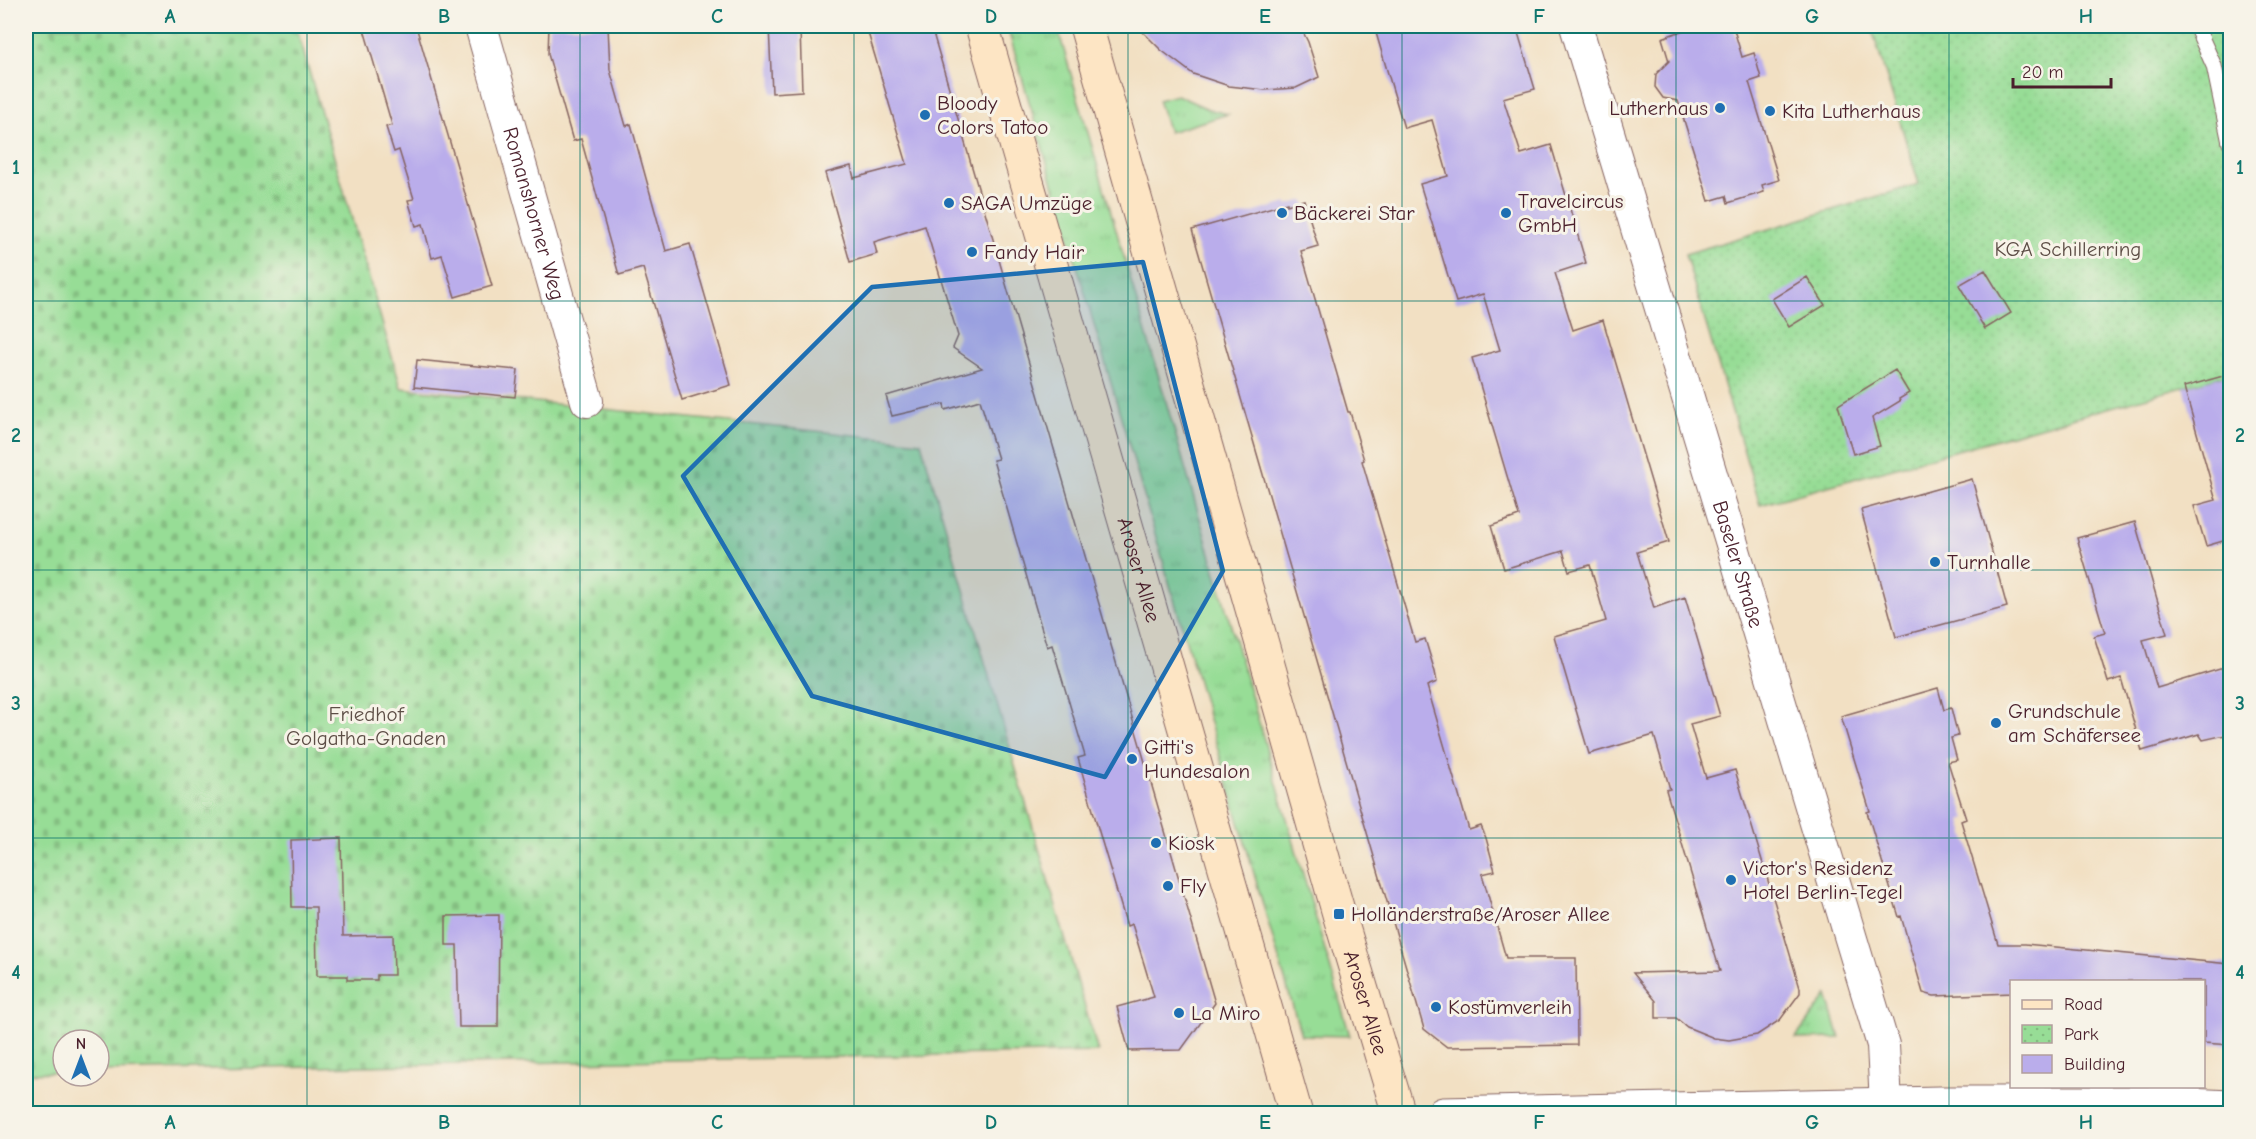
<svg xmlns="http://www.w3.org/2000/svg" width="2256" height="1139" font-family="'Comic Neue',sans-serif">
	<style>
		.grass { fill: url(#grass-tufts); stroke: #707e60; stroke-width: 1.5 }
		.cemetery { fill: url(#cemetery-stones); stroke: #707e60; stroke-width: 1.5 }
		.park { fill: url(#park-dots); stroke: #707e60; stroke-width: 1.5 }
		.building { fill: #baadeb }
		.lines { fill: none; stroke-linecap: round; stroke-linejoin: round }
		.service-casing { stroke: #856360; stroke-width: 17 }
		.minor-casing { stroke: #856360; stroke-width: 34 }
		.tertiary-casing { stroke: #856360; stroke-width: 35 }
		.secondary-casing { stroke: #856360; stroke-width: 35 }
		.service { stroke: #fff; stroke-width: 15 }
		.minor { stroke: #fff; stroke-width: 32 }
		.tertiary { stroke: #fff; stroke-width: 33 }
		.secondary { stroke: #fde5c4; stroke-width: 33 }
		.marked { fill: #1f6fb2; fill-opacity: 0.2; stroke: #1f6fb2; stroke-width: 4.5; stroke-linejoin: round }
		.grid { fill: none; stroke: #0f766e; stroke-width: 1.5; stroke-opacity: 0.55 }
		.poi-dot { fill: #1f6fb2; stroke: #f7f3e8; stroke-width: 2 }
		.labels { text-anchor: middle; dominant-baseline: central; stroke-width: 6; stroke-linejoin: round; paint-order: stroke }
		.poi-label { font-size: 21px; fill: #4a1f2b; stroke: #f7f3e8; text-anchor: start }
		.street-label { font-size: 21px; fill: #4a1f2b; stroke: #f7f3e8 }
		.park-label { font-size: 21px; fill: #5d4e46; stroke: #f7f3e8 }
		.neatline { fill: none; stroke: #0f766e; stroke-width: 2 }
		.grid-label { font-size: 20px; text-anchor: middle; font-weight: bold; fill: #0f766e }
	</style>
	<defs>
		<pattern id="grass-tufts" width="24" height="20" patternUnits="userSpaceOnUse" patternTransform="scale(1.5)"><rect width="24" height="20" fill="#97dd96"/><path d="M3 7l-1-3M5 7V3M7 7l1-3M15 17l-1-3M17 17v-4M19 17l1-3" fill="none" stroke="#84bd81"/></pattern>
		<pattern id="cemetery-stones" width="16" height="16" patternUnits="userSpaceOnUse" patternTransform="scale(1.5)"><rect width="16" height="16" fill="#97dd96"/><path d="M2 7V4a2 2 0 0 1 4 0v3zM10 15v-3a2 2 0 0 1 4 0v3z" fill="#84bd81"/></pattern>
		<pattern id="park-dots" width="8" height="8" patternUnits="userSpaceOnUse" patternTransform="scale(1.5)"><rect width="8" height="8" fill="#97dd96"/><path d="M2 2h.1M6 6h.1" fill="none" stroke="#84bd81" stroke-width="1.8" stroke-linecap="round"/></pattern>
	</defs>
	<rect width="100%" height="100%" fill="#f7f3e8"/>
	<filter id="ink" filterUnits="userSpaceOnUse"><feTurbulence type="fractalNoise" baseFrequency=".0167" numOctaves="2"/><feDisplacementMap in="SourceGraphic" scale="12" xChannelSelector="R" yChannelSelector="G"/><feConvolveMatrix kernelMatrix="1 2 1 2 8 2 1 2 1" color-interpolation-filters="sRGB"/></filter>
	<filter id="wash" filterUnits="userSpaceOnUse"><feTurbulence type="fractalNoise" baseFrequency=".008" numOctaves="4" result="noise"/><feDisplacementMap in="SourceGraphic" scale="24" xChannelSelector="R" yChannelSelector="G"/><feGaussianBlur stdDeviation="1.35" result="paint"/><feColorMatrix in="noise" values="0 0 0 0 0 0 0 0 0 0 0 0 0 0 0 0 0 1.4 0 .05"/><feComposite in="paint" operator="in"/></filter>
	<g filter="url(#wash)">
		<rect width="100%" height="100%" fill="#f2e0c3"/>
		<path class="grass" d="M1007,26H1057L1350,1036L1301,1035Z
			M1177,95L1208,109L1228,114L1169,132L1158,100Z
			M1827,995L1840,1038L1795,1039Z"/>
		<path class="cemetery" d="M26,26H296L401,388L921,442L1098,1052L99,1071V1040H63V1072L26,1073Z"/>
		<path class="park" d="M1871,26H2228L2230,34V374L1760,505L1685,254L1919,184Z"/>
		<g id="blocks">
			<path class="building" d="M363,26H416L492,286L455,297L442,255L432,258L423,224L416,226L408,200L414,199L399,150L394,152L386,127L392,125Z
				M549,26H608L610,70L626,126L631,124L666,251L690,244L731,385L682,400L643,268L619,275L581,139L573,141L548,54Z
				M769,26H796V29H800L802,91L772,93Z
				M866,26H931L1215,1003L1181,1050L1129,1051L1117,1007L1154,997L1132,924L1127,926L1102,842L1078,758L1085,756L1052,645L1047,647L1014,533L993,460L998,459L980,400L945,410L944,404L892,416L886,396L982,368L953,348L958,336L925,226L874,242L877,254L850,262L825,173L851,166L854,178L907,164Z
				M1137,26H1300L1308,42L1319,77L1296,88L1265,90L1229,86L1193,74L1161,50Z
				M1374,26H1516L1535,89L1503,98L1521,154L1551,145L1586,263L1555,273L1573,330L1603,320L1669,542L1637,552L1654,608L1685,597L1720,716L1690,724L1706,778L1735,770L1800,988V993L1780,1020L1757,1035L1729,1040L1714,1038L1687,1027L1676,1018H1656V1001L1633,973L1720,971L1666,790L1670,789L1654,735L1589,754L1554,636L1606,621L1590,565L1569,571L1563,551L1504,569L1491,526L1519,516L1472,358L1500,350L1483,294L1456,302L1420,184L1448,176L1432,120L1404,128Z
				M1695,26H1733L1742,57L1754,53L1761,78L1749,82L1779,180L1762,185L1764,192L1728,203L1726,196L1709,201L1678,101L1663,98L1655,87L1656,74L1669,61L1662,38Z
				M1304,200L1318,246L1301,251L1348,412H1350L1364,460L1362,461L1415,642L1425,639L1435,672L1437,682L1427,686L1469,830L1481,826L1486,838L1495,871L1482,874L1506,958H1576L1577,1045L1447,1047L1424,1029L1192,230L1287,203V205Z
				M1985,270L2011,313L1985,329L1959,285Z
				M1807,277L1825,305L1789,327L1772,299Z
				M417,360L518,370L515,397L414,387Z
				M1895,370L1909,393L1899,399L1900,401L1872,418L1880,446L1853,454L1838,405Z
				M2230,374V539L2206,546L2194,506L2216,500L2184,387Z
				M1972,479L2007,607L1896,637L1861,510Z
				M2135,522L2167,634L2143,640L2157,688L2230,666V734L2203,740L2199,734L2142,751L2121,678L2108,682L2094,636L2105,633L2077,538Z
				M1938,688L1944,710L1951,708L1958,736L1951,738L1957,760L1948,762L1966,819L1961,821L1998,944H2025L2230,964V1045L2204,1043V981H2012V993L1934,996L1923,993L1901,916L1899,917L1867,812L1870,811L1841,716Z
				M341,838L343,936L393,935L394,975H377V980H347V976H317L316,907H292L291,840Z
				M499,915L498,1027H459L457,945H446V916Z"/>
		</g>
	</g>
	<g filter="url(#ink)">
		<use href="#blocks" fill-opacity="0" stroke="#856360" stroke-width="1.5"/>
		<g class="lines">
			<g class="service-casing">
				<path id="service" d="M2196,26L2214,66L2230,143"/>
			</g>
			<g class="minor-casing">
				<g id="minor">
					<path id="s1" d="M481,26L587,401"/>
					<path id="s2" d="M1576,26L1883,1045L1886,1105"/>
				</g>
			</g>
			<g class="tertiary-casing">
				<path id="tertiary" d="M1443,1114L1940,1103H2147L2230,1107"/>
			</g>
			<g class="secondary-casing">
				<g id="secondary">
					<path id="s3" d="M982,26L1296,1114"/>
					<path id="s4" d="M1086,26L1339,914L1399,1114"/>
				</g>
			</g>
			<use href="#service" class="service"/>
			<use href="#minor" class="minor"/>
			<use href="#tertiary" class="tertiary"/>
			<use href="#secondary" class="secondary"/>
		</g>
	</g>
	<path class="marked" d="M1143,262L1223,571L1105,777L812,696L683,476L872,287Z"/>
	<path class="grid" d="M307,26V1114M580,26V1114M854,26V1114M1128,26V1114M1402,26V1114M1676,26V1114M1949,26V1114M26,301H2230M26,570H2230M26,838H2230"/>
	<g class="poi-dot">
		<circle cx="1720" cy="108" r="6"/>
		<circle cx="1770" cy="111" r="6"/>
		<circle cx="925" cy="115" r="6"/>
		<circle cx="949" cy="203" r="6"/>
		<circle cx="1282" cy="213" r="6"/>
		<circle cx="1506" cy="213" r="6"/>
		<circle cx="972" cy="252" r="6"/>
		<circle cx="1935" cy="562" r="6"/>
		<circle cx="1996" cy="723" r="6"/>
		<circle cx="1132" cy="759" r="6"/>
		<circle cx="1156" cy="843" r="6"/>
		<circle cx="1731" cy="880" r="6"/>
		<circle cx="1168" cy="886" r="6"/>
		<rect x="1333" y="908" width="12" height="12" rx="3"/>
		<circle cx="1436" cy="1007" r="6"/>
		<circle cx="1179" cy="1013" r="6"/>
	</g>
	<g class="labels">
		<g class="poi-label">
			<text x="937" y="103">Bloody<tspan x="937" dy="24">Colors Tatoo</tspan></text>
			<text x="1708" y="108" text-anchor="end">Lutherhaus</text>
			<text x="1782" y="111">Kita Lutherhaus</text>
			<text x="1518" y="201">Travelcircus<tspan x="1518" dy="24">GmbH</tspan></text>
			<text x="961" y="203">SAGA Umzüge</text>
			<text x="1294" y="213">Bäckerei Star</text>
			<text x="984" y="252">Fandy Hair</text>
			<text x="1947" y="562">Turnhalle</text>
			<text x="2008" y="711">Grundschule<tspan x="2008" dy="24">am Schäfersee</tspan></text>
			<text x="1144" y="747">Gitti's<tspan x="1144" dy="24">Hundesalon</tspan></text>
			<text x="1168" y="843">Kiosk</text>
			<text x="1743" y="868">Victor's Residenz<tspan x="1743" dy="24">Hotel Berlin-Tegel</tspan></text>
			<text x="1180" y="886">Fly</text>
			<text x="1351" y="914">Holländerstraße/Aroser Allee</text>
			<text x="1448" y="1007">Kostümverleih</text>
			<text x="1191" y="1013">La Miro</text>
		</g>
		<g class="street-label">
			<text stroke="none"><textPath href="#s1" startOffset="195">Romanshorner Weg</textPath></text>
			<text stroke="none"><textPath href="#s2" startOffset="562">Baseler Straße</textPath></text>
			<text stroke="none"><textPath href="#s3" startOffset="566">Aroser Allee</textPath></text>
			<text stroke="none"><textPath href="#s4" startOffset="1016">Aroser Allee</textPath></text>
		</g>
		<g class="park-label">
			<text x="2068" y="249">KGA Schillerring</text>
			<text x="366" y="714">Friedhof<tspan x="366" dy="24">Golgatha-Gnaden</tspan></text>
		</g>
	</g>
	<rect width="2256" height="1139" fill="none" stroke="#f7f3e8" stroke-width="66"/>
	<rect x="2010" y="980" width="195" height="108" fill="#f7f3e8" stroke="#b29e9c" stroke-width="1.5"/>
	<rect x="2022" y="1000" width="30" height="9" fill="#fde5c4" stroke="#b29e9c" stroke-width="1.5"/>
	<text x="2064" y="1010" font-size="18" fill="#4a1f2b">Road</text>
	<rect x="2022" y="1025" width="30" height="18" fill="url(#park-dots)" stroke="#b29e9c" stroke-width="1.5"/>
	<text x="2064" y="1040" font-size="18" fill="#4a1f2b">Park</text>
	<rect x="2022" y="1055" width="30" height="18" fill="#baadeb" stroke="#b29e9c" stroke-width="1.5"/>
	<text x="2064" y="1070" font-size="18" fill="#4a1f2b">Building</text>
	<g transform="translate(81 1058)"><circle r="28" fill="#f7f3e8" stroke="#b29e9c" stroke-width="1.5"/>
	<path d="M0-4.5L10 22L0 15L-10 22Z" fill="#1f6fb2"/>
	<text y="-9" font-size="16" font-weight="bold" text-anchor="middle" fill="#4a1f2b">N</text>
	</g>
	<path d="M2013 78v9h98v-9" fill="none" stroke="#4a1f2b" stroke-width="3"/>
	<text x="2022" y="78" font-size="18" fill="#4a1f2b" stroke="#f7f3e8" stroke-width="4.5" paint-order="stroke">20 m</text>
	<rect x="33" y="33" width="2190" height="1073" class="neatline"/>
	<g class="grid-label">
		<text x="170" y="23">A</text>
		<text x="444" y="23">B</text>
		<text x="717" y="23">C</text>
		<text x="991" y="23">D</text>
		<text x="1265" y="23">E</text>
		<text x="1539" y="23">F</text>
		<text x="1812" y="23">G</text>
		<text x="2086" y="23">H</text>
		<text x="16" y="174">1</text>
		<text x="2240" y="174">1</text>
		<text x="16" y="442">2</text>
		<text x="2240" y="442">2</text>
		<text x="16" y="710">3</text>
		<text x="2240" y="710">3</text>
		<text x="16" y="979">4</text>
		<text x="2240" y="979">4</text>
		<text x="170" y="1129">A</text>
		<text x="444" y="1129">B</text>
		<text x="717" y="1129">C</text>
		<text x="991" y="1129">D</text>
		<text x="1265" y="1129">E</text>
		<text x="1539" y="1129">F</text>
		<text x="1812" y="1129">G</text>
		<text x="2086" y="1129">H</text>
	</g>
</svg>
